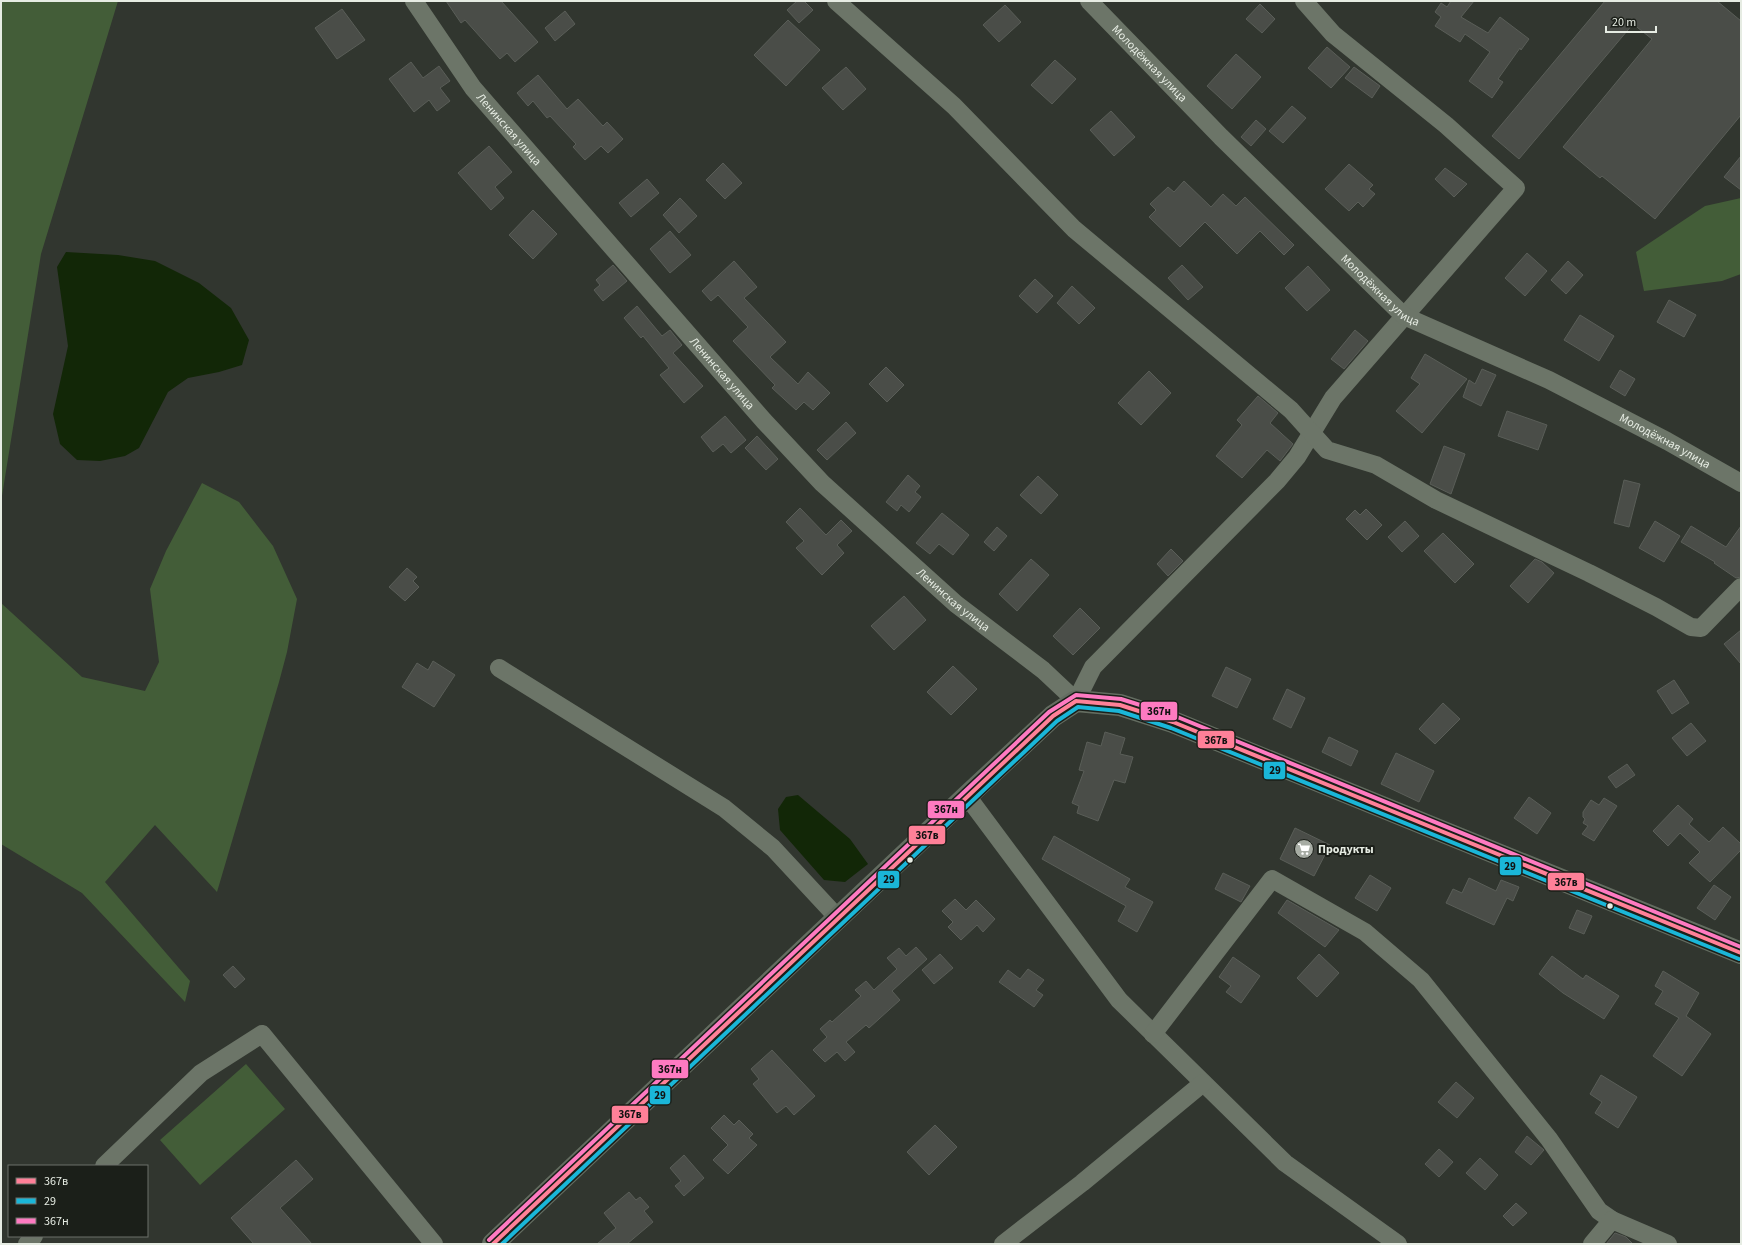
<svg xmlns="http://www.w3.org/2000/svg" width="1742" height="1245" font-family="'Source Sans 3',sans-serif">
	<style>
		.green { fill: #435d38 }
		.water { fill: #122707 }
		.building { fill: #4a4d48; stroke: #5a5e58 }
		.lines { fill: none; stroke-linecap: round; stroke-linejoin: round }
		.minor { stroke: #6c7568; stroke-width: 18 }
		.secondary { stroke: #646d61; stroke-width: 22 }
		.bus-1-casing { stroke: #1b1f19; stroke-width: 7 }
		.bus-2-casing { stroke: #1b1f19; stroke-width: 7 }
		.bus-3-casing { stroke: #1b1f19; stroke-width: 7 }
		.bus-1 { stroke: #ff8098; stroke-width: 4 }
		.bus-2 { stroke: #1ab6d8; stroke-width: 4 }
		.bus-3 { stroke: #fe7ac1; stroke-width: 4 }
		.bus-dot { fill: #e6ece3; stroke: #1b1f19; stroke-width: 1.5 }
		.labels { text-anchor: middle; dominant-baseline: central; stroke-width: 4; stroke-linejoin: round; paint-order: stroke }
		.street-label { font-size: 12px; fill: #e6ece3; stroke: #1b1f19 }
		.poi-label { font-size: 12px; font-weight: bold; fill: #e6ece3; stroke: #1b1f19; text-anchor: start }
		.line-badge { stroke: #1b1f19; stroke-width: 1.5 }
		.pale-badge-label { font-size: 11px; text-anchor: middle; font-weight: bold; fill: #111 }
	</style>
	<rect width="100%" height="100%" fill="#31362f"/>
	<path class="green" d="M1,1H118L41,254L1,502Z
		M1741,198V274L1722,281L1644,291L1636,252L1705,206Z
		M202,483L239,502L273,546L297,599L287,652L279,682L217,892L155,825L105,882L190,981L185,1002L82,893L1,844V603L82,677L145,691L159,662L150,589L166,551Z
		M246,1064L285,1109L200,1185L160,1140Z"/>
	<path class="water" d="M66,252L118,255L155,261L199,283L231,308L249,340L242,365L219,372L188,378L168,392L139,448L125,456L100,461L77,460L60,444L53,414L68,346L57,267Z
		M798,795L850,839L868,864L845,882L824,880L780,830L778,809L786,797Z"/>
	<path class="building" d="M446,1H501L538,42L515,62L507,53L500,59L465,20L461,23Z
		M797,1H804L813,10L799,23L787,10Z
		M1451,1H1474L1461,17L1488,33L1500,17L1529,39L1521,50L1520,48L1498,79L1503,82L1492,98L1469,81L1490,52L1465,34L1460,42L1435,26L1441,17L1435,12L1441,3L1447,7Z
		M1605,1H1717L1741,21V115L1655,219L1602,176L1600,178L1563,147L1652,39L1633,24L1519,159L1492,136Z
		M1260,4L1275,19L1262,33L1246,19Z
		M1005,5L1021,22L999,42L983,25Z
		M342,9L365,40L337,59L315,28Z
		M565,11L575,24L555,41L545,28Z
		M788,20L820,50L786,86L754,55Z
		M1327,47L1350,67L1331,88L1308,68Z
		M1236,54L1261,77L1232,109L1207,86Z
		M1055,60L1076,79L1052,104L1031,85Z
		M411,62L423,78L439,66L450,81L440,88L450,101L437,111L429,100L414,112L389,79Z
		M846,67L866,89L843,110L822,88Z
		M1354,67L1380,86L1372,98L1345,78Z
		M538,75L567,109L578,99L603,126L607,122L623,139L608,153L601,146L585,160L573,147L576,144L550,116L547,118L533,101L528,106L517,93Z
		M1292,106L1306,118L1283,143L1269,131Z
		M1111,111L1135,137L1114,156L1090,130Z
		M1256,120L1266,129L1251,146L1241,137Z
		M489,146L512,172L495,187L504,198L491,210L458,173Z
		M1741,156V190L1724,177Z
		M723,163L742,183L725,199L706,180Z
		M1349,164L1373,185L1369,189L1375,194L1363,207L1358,202L1349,211L1325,189Z
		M1445,168L1467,184L1454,197L1435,179Z
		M647,179L659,193L631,217L619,203Z
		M1184,181L1211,207L1223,194L1236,206L1245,197L1294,245L1284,255L1260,231L1237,254L1205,222L1180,247L1149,217L1156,210L1150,204L1168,187L1174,192Z
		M680,198L697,216L679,233L663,215Z
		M533,210L557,234L533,259L509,235Z
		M670,231L691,255L670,273L650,249Z
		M1527,253L1547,271L1525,296L1505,278Z
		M734,261L757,287L744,298L786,342L770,357L798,384L808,372L830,393L813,410L804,402L796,410L772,388L775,385L733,341L748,327L718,295L711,301L702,291Z
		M1568,261L1583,275L1566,294L1551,280Z
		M613,265L627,281L603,301L594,290L600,285L596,280Z
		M1182,265L1203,287L1188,300L1168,278Z
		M1308,266L1330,290L1307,311L1285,288Z
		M1035,279L1053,296L1037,313L1019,296Z
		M1072,286L1095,308L1079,324L1057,303Z
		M1669,300L1696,315L1684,337L1657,322Z
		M637,306L662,336L670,330L682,345L673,353L703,386L684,403L660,375L669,368L643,336L641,338L624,318Z
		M1580,315L1614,336L1599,361L1564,340Z
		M1355,330L1368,341L1344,369L1331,359Z
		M1425,354L1467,379L1422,433L1396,411L1420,384L1411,378Z
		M886,367L904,385L887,402L869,384Z
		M1482,369L1496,375L1481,406L1463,397L1469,380L1475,384Z
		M1620,370L1635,379L1625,396L1610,387Z
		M1149,371L1171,393L1141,425L1118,403Z
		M1258,396L1278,413L1270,423L1293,444L1280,461L1267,450L1242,478L1216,456L1242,425L1237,420Z
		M1507,411L1547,425L1538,450L1498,436Z
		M725,416L746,440L731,453L723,444L713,452L701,437Z
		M846,422L856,433L827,460L817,450Z
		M757,436L778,459L766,470L745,448Z
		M1444,446L1465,454L1451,494L1430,484Z
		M908,475L920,486L915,492L921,497L909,512L901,505L897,511L886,502Z
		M1038,476L1058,495L1041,514L1020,495Z
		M1624,480L1640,484L1629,527L1614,523Z
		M800,508L826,535L841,520L852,531L837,545L844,553L822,575L796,548L804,541L786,522Z
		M1366,509L1382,525L1367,540L1346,519L1355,510L1360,515Z
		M942,513L969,535L953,555L939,544L930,554L916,543Z
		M1405,521L1419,536L1402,552L1388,537Z
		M1655,521L1680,536L1664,562L1639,548Z
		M1691,526L1726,547L1741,526V577L1736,578L1714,563L1715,562L1681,542Z
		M997,527L1007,536L994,551L984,542Z
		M1443,533L1474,564L1455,583L1424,551Z
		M1171,549L1183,561L1168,576L1157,564Z
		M1031,559L1049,575L1017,611L999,594Z
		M1535,559L1542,562L1554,573L1528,603L1510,586Z
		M407,568L417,577L413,581L419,587L405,601L389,587Z
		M904,596L926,620L894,650L871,626Z
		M1080,608L1100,628L1073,655L1053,636Z
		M1741,630V664L1724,644Z
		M433,661L455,675L434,707L402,687L417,663L428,670Z
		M953,666L977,689L951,715L927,692Z
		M1226,667L1251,679L1237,708L1212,696Z
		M1674,680L1689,703L1672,714L1657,691Z
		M1287,689L1305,698L1291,728L1273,719Z
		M1443,703L1460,719L1435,744L1419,729Z
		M1691,723L1706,741L1687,756L1672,738Z
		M1105,732L1125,738L1120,754L1133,757L1125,783L1114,780L1098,821L1077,813L1079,806L1072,803L1084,771L1079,770L1087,742L1101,746Z
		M1329,737L1358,751L1351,766L1322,752Z
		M1396,753L1434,771L1419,802L1381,784Z
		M1627,764L1635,775L1616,788L1608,777Z
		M1529,797L1551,813L1537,834L1514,818Z
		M1604,798L1617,806L1594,841L1582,834L1588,826L1583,823L1585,819L1583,817V812L1591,800L1599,805Z
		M1678,805L1693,819L1689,824L1709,842L1723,827L1741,844V850L1710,882L1689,863L1700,852L1680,833L1668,846L1653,831Z
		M1295,828L1330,845L1314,876L1280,859Z
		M1054,836L1130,879L1125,887L1153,902L1137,932L1118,921L1126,906L1042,859Z
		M1223,873L1250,886L1241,902L1215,889Z
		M1370,875L1391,888L1377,911L1355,898Z
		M1469,878L1496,891L1501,880L1519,887L1513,901L1507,898L1494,925L1446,903L1453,889L1462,893Z
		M1714,885L1731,897L1715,920L1697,908Z
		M955,899L966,910L976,900L995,919L983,932L977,925L961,940L948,927L953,922L942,911Z
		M1287,900L1339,930L1325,947L1278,913Z
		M1577,910L1592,916L1584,934L1569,928Z
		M916,947L927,959L892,991L900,1000L869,1028L866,1025L846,1042L855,1052L845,1061L837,1052L825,1062L813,1050L827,1037L820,1029L830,1020L832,1022L861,996L855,990L866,981L874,990L897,969L887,958L899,948L906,956Z
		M940,954L953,968L934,984L922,970Z
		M1319,954L1339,973L1317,997L1297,978Z
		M1552,956L1583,979L1586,975L1619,996L1604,1019L1563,993L1539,974Z
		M1233,957L1260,976L1241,1003L1226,992L1231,986L1219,977Z
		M233,966L245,979L235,988L223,975Z
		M1028,969L1044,980L1036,990L1043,995L1034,1007L999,982L1008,970L1020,979Z
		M1663,971L1699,993L1686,1016L1711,1034L1682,1076L1653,1056L1679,1018L1655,1004L1663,991L1655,986Z
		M772,1050L815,1096L794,1115L786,1106L777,1113L753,1084L759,1079L751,1069Z
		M1601,1075L1637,1097L1618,1128L1595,1113L1602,1102L1590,1094Z
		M1456,1082L1474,1098L1457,1118L1438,1102Z
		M724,1115L734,1125L739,1120L753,1134L749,1138L757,1145L728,1174L713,1160L728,1145L711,1128Z
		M935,1125L957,1147L929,1175L907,1152Z
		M1527,1136L1544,1150L1531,1165L1515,1152Z
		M1439,1149L1453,1162L1439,1177L1425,1164Z
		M684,1155L704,1178L684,1196L675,1186L681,1181L670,1168Z
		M1480,1158L1498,1175L1485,1190L1466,1173Z
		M296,1160L313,1179L280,1208L312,1244H254L231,1218Z
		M629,1192L636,1200L640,1197L649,1207L644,1211L653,1222L627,1244H597L616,1228L604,1213Z
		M1516,1203L1527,1213L1513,1226L1503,1216Z
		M1615,1233L1626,1237L1633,1244H1606Z"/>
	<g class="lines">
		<g class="minor">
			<path id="s1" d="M414,1L473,88L764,421L822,483L956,604L1043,670L1076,701L1093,667L1277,481L1297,457L1333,398L1516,188L1446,125L1333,34L1304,1"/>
			<path d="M836,1L954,106L1074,229L1291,410L1327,450L1376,465L1436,500L1589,573L1656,607L1691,627L1701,628L1741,587"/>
			<path id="s2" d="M1089,1L1221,137L1404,316L1549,380L1667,441L1741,483"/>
			<path d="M499,668L724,808L773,848L838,918"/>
			<path d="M967,796L1119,1000L1285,1163L1398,1244"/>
			<path d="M1153,1034L1272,879L1365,932L1421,980L1549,1139L1599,1211L1612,1220"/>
			<path d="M104,1166L201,1073L262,1034L434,1244"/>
			<path d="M27,1244L34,1236"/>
			<path d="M1003,1244L1082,1183L1203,1083"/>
			<path d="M1592,1244L1612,1220L1668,1244"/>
		</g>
		<path class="secondary" d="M493,1244L967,796L1053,716L1076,701L1120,705L1173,722L1741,953"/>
		<g class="bus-1-casing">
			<path id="bus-1" d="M493,1244L1053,716L1076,701L1120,705L1173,722L1741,953"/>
		</g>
		<g class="bus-2-casing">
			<path id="bus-2" d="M502,1244L1057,721L1078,707L1119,711L1171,728L1739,959"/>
		</g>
		<g class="bus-3-casing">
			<path id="bus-3" d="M489,1240L1049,712L1076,695L1121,699L1175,716L1741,947"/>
		</g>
		<use href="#bus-1" class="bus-1"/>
		<use href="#bus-2" class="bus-2"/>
		<use href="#bus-3" class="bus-3"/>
	</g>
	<defs>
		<g id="supermarket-disc" transform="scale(1)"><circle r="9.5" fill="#a7aca4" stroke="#1b1f19"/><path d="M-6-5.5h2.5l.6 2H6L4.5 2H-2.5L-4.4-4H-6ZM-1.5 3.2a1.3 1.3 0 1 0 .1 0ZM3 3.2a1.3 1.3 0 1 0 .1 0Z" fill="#fff"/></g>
	</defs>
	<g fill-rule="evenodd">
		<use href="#supermarket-disc" x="1304" y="849"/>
	</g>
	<g class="bus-dot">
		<circle cx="910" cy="860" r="3.5"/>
		<circle cx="1610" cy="906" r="3.5"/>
	</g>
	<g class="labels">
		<g class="street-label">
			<text stroke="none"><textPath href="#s2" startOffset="87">Молодёжная улица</textPath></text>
			<text stroke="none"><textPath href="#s1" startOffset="160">Ленинская улица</textPath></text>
			<text stroke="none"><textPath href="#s2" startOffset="411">Молодёжная улица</textPath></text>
			<text stroke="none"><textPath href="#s1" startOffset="484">Ленинская улица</textPath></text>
			<text stroke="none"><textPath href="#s2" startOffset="735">Молодёжная улица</textPath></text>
			<text stroke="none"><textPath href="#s1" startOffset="808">Ленинская улица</textPath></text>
		</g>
		<g class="poi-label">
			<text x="1318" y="849">Продукты</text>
		</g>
	</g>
	<g class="line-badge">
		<rect x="1140" y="701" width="38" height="20" rx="4" fill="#fe7ac1"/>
		<rect x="1197" y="730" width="38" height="19" rx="4" fill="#ff8098"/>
		<rect x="1263" y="761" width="23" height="19" rx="4" fill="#1ab6d8"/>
		<rect x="927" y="800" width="38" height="19" rx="4" fill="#fe7ac1"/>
		<rect x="908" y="825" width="38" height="20" rx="4" fill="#ff8098"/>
		<rect x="1499" y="856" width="23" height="20" rx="4" fill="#1ab6d8"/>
		<rect x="877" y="870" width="23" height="19" rx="4" fill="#1ab6d8"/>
		<rect x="1547" y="872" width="38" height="19" rx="4" fill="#ff8098"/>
		<rect x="651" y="1059" width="38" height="20" rx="4" fill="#fe7ac1"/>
		<rect x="649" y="1085" width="22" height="20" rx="4" fill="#1ab6d8"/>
		<rect x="611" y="1105" width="38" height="19" rx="4" fill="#ff8098"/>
	</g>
	<g class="pale-badge-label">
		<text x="1159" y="715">367н</text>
		<text x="1216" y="744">367в</text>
		<text x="1275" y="774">29</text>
		<text x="946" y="813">367н</text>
		<text x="927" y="839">367в</text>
		<text x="1510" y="870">29</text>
		<text x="889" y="883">29</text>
		<text x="1566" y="886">367в</text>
		<text x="670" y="1073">367н</text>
		<text x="660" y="1099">29</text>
		<text x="630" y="1118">367в</text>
	</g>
	<rect width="1742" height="1245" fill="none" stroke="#e6ece3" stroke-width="4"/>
	<rect x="8" y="1165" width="140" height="72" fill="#1b1f19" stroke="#6c716a"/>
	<rect x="16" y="1178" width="20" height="6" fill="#ff8098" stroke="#6c716a"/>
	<text x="44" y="1185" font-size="12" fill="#e6ece3">367в</text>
	<rect x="16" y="1198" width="20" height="6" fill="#1ab6d8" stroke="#6c716a"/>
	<text x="44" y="1205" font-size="12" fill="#e6ece3">29</text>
	<rect x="16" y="1218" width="20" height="6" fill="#fe7ac1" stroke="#6c716a"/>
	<text x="44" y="1225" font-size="12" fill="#e6ece3">367н</text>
	<path d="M1606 26v6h50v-6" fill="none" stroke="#e6ece3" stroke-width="2"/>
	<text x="1612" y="26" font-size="12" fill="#e6ece3" stroke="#1b1f19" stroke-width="3" paint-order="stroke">20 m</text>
</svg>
